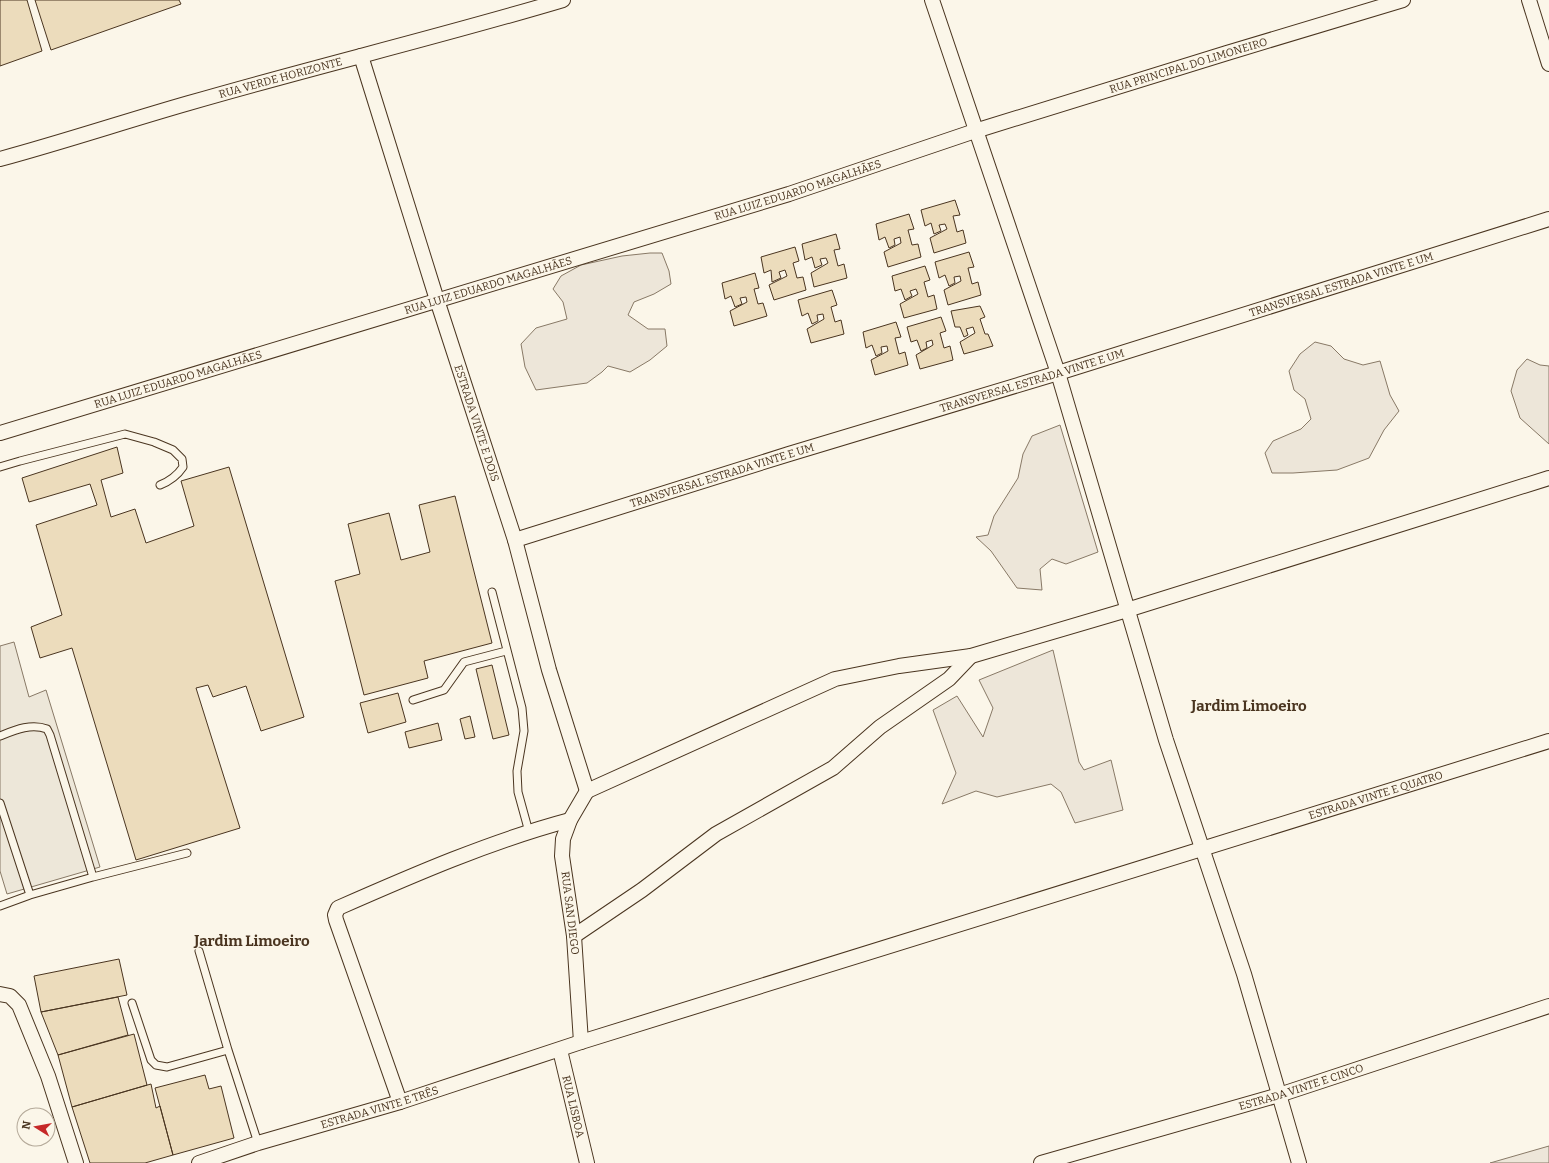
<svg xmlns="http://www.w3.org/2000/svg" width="1549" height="1163" font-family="Bitter,serif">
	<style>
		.green { fill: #ede6d9; stroke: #887966 }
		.parking { fill: #ede7d9; stroke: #887966 }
		.building { fill: #ecdcbc; stroke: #4a3520 }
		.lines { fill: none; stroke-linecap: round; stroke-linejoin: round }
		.service-casing { stroke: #4a3520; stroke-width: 9 }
		.minor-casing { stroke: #4a3520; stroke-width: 16 }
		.service { stroke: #fbf6e9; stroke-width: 7 }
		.minor { stroke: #fbf6e9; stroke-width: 14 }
		.labels { text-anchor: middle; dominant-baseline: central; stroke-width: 3; stroke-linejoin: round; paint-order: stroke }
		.street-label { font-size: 11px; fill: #4a3520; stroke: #fbf6e9 }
		.district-label { font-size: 15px; font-weight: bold; fill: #4a3520; stroke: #fbf6e9 }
	</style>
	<rect width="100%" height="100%" fill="#fbf6e9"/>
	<path class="green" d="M650,253H662L669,271L671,284L654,294L634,302L628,315L648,329H665L667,346L650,360L630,372L608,366L602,372L587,383L536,390L525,367L521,344L536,328L567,319L563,302L553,289L561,276L581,265L622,256Z
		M1315,342L1331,346L1344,359L1363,365L1380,361L1390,395L1399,411L1384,430L1369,458L1337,470L1293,473H1272L1265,453L1273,441L1301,429L1311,419L1305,399L1294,390L1289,371L1300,354Z
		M1527,359L1540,365L1549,366V444L1520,418L1511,391L1517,370Z
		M1060,425L1098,552L1066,564L1052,559L1040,569L1042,590L1017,588L991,551L976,537L988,535L994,516L1018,478L1023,454L1032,436Z
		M1053,650L1079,762L1084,770L1111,760L1123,810L1075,823L1061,792L1051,784L997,797L976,791L942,804L956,773L933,710L957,696L983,737L993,708L979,680Z
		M1549,1146V1163H1490Z"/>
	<path class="parking" d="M14,642L29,697L46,690L100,867L7,894L0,871V646Z"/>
	<path class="building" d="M0,0H27L42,51L0,66Z
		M35,0H179L181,4L51,50Z
		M955,200L960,215L953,216L957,232L963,230L966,243L934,253L930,238L947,229L945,224L939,225L941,231L934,234L931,223L925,226L921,210Z
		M909,214L914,229L908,230L912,245L918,244L921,257L888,267L884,252L901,243L900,237L894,239L895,245L889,248L885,237L879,240L876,224Z
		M836,234L840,249L834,250L838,266L844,264L847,278L814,287L811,273L828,263L826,258L820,259L822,265L815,268L812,257L805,260L802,244Z
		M795,247L799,261L793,263L797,278L803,277L806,290L774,300L769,285L787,276L785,270L779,272L781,278L772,282L771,270L764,273L761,257Z
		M969,252L974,267L968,268L972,284L978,282L981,295L948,305L944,290L961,281L960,276L954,277L955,283L949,286L945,275L939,278L935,262Z
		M925,266L930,280L924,282L928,297L934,295L937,309L904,318L900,304L918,294L916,289L910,291L912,296L905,300L901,289L895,291L892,276Z
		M755,273L759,288L754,289L758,304L763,303L767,316L734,326L730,311L747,302L746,297L740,298L742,304L735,307L731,296L725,299L722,283Z
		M832,290L837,305L831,307L835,322L841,320L844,334L811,343L807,329L824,319L823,314L817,315L818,321L812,324L808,313L802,316L798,300Z
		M980,306L985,317L980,319L985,334H988L993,346L964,354L960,342L975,333L973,327L966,329L968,335L964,337L960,327H955L951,311Z
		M941,317L946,331L940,333L944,348L950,346L953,360L920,369L916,355L933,345L932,340L926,342L927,348L921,351L917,340L911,342L907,327Z
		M896,322L901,337L895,338L899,354L905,352L908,365L875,375L871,360L888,351L887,346L881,347L882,353L876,356L872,345L866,348L863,332Z
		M117,447L123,473L101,480L111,517L135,509L146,543L194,526L181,481L229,467L304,717L261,731L246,686L213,697L208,685L196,688L240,828L136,860L72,648L40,658L31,627L62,615L36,525L97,505L90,484L29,502L22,478Z
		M455,496L492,643L424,661L428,678L364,695L335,581L360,574L348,524L389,513L401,560L430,552L419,505Z
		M492,665L509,735L493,739L476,669Z
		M398,693L406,722L368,733L360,703Z
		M470,716L475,737L465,739L460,719Z
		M438,723L442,740L409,748L405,732Z
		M119,959L127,995L41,1012L34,976Z
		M118,997L128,1035L58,1055L41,1012Z
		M134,1034L147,1085L72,1107L58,1055Z
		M205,1075L209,1089L221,1086L234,1138L173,1155L155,1088Z
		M151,1084L156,1108L160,1106L173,1155L145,1163H90L72,1107Z"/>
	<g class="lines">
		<g class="service-casing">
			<path id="service" d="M0,467L20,461L125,434L154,442L173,450L182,459L183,467C177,476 170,481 160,485
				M492,592L522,708L524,731L517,771L518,792L529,832
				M413,700L444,690L464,662L506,651
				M0,736C15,730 31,723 47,729L50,735L93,877L30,895L0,906
				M0,803L30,895
				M93,877L187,853
				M199,951L228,1050L258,1143
				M132,1003L151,1060L156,1065L167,1067L228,1050"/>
		</g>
		<g class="minor-casing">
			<g id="minor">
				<path d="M932,0L1058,373L1166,740L1244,974L1299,1163"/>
				<path d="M1529,0L1549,64"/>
				<path id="s1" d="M361,56L437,300L515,540L549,670L587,791"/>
				<path id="s2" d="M0,159C63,142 126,121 189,103C313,67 439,37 563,0"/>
				<path id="s3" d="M0,433L789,194L975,131L1227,53L1403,0"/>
				<path id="s4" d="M515,540L789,454L1058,373L1549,219"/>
				<path d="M587,791L835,679L899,666L971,656L1127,610L1549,478"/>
				<path d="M574,936L642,890L716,834L833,768L880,727L949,679L971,656"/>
				<path d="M0,994L10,996L19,1005L48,1076L76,1163"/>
				<path d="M581,1042L574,936L562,856L563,839L570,820L587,791"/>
				<path id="s5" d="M560,1050L587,1163"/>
				<path d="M400,1102L336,920L335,915L338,908C413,875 491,841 570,820"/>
				<path id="s6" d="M199,1163L258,1143L400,1102L581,1042L1549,741"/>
				<path id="s7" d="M1041,1163L1279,1095L1549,1006"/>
			</g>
		</g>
		<use href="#service" class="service"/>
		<use href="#minor" class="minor"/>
	</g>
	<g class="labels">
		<g class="street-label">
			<text stroke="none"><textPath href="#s3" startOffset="1244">RUA PRINCIPAL DO LIMONEIRO</textPath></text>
			<text stroke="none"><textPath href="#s2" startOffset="292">RUA VERDE HORIZONTE</textPath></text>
			<text stroke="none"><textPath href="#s3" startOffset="834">RUA LUIZ EDUARDO MAGALHÃES</textPath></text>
			<text stroke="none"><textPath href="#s4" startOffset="865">TRANSVERSAL ESTRADA VINTE E UM</textPath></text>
			<text stroke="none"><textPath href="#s3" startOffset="510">RUA LUIZ EDUARDO MAGALHÃES</textPath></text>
			<text stroke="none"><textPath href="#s3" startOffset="186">RUA LUIZ EDUARDO MAGALHÃES</textPath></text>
			<text stroke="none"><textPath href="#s4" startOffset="541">TRANSVERSAL ESTRADA VINTE E UM</textPath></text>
			<text stroke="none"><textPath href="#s1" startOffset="385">ESTRADA VINTE E DOIS</textPath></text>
			<text stroke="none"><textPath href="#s4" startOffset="217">TRANSVERSAL ESTRADA VINTE E UM</textPath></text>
			<text stroke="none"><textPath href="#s6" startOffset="1233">ESTRADA VINTE E QUATRO</textPath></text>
			<text transform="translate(570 913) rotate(83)">RUA SAN DIEGO</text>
			<text stroke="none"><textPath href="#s7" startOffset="271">ESTRADA VINTE E CINCO</textPath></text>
			<text stroke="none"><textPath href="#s6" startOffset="189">ESTRADA VINTE E TRÊS</textPath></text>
			<text stroke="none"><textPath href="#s5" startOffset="58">RUA LISBOA</textPath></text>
		</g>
		<g class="district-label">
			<text x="1249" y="706">Jardim Limoeiro</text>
			<text x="252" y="941">Jardim Limoeiro</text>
		</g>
	</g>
	<g transform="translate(36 1127) rotate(281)"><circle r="19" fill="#fbf6e9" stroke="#b4a999"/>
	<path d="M0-3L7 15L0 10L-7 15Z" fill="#c62828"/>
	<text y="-6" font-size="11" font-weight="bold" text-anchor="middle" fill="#4a3520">N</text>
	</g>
</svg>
